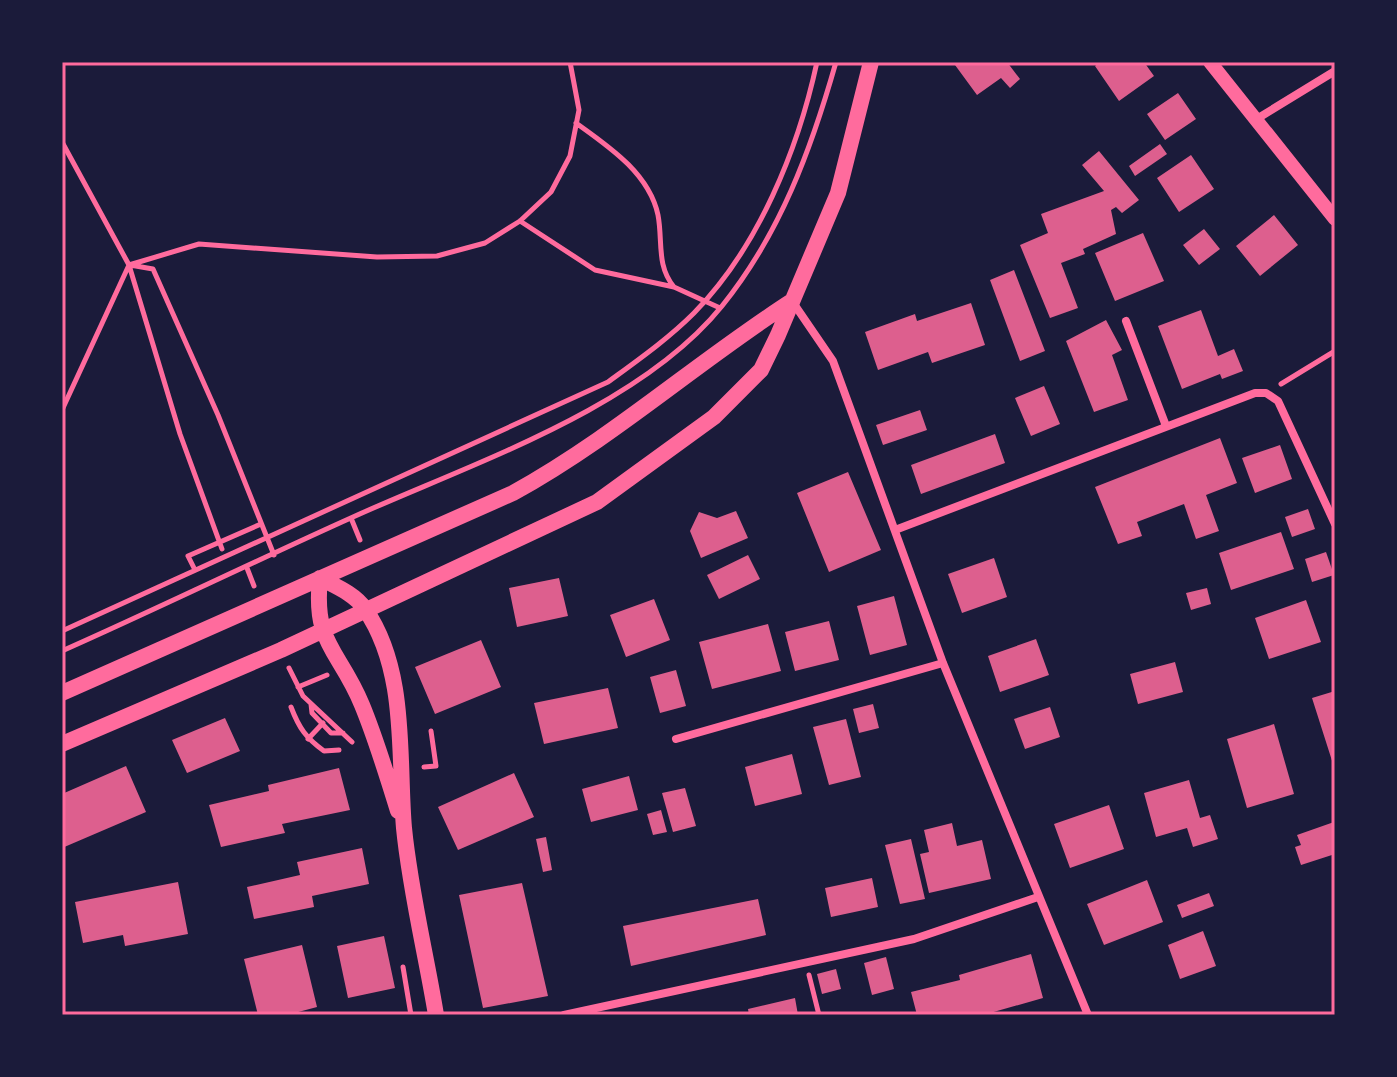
<svg xmlns="http://www.w3.org/2000/svg" width="1397" height="1077" font-family="Poppins,sans-serif">
	<style>
		.building { fill: #dd5f8e }
		.lines { fill: none; stroke-linecap: round; stroke-linejoin: round }
		.path { stroke: #ff6b9d; stroke-width: 5 }
		.minor { stroke: #ff6b9d; stroke-width: 8 }
		.tertiary { stroke: #ff6b9d; stroke-width: 14 }
		.secondary { stroke: #ff6b9d; stroke-width: 16 }
		.neatline { fill: none; stroke: #ff6b9d; stroke-width: 3 }
	</style>
	<rect width="100%" height="100%" fill="#1b1b3a"/>
	<path class="building" d="M958,62H1007L1020,79L1010,88L1001,78L977,95L955,65Z
		M1100,62H1144L1154,76L1119,101L1095,66Z
		M1178,93L1196,119L1165,140L1147,114Z
		M1160,144L1167,154L1135,176L1129,166Z
		M1099,151L1139,200L1122,213L1116,207L1111,210L1116,234L1083,249L1085,254L1061,263L1078,308L1050,318L1020,245L1048,233L1041,214L1104,191L1082,165Z
		M1191,155L1214,189L1179,212L1157,178Z
		M1274,215L1298,245L1260,276L1236,246Z
		M1204,229L1220,249L1199,265L1183,245Z
		M1143,233L1164,281L1115,301L1095,253Z
		M1014,270L1045,351L1020,361L990,280Z
		M971,303L985,345L932,363L928,352L878,370L865,332L915,314L917,321Z
		M1201,310L1218,356L1234,349L1243,371L1222,379L1220,374L1182,389L1158,326Z
		M1106,320L1122,350L1112,355L1128,400L1094,412L1066,341Z
		M1044,386L1060,424L1031,436L1015,398Z
		M920,410L927,430L883,445L876,425Z
		M995,434L1005,463L921,494L911,465Z
		M1220,438L1237,483L1206,495L1219,531L1196,539L1184,504L1137,522L1142,536L1118,544L1095,487Z
		M1280,445L1292,479L1255,493L1242,458Z
		M848,472L881,550L829,572L797,493Z
		M1308,509L1315,529L1292,537L1285,517Z
		M736,511L748,538L701,558L690,531L699,512L717,518Z
		M1281,532L1294,569L1231,590L1219,553Z
		M1326,552L1334,575L1312,582L1305,559Z
		M748,555L760,579L719,599L707,575Z
		M994,558L1007,597L962,613L948,574Z
		M559,578L568,616L517,627L509,588Z
		M1207,588L1211,604L1191,610L1186,593Z
		M894,596L907,645L870,655L857,606Z
		M654,599L670,640L626,657L610,615Z
		M1306,600L1321,642L1269,659L1255,618Z
		M829,621L839,660L795,671L785,632Z
		M768,624L781,671L712,689L699,642Z
		M1036,639L1049,675L1000,692L988,656Z
		M481,640L501,687L435,714L415,667Z
		M1175,662L1183,692L1138,704L1130,674Z
		M676,670L686,706L660,713L650,677Z
		M608,688L618,728L544,744L534,703Z
		M1335,691V767H1334L1312,698Z
		M873,704L879,728L859,733L853,709Z
		M1050,707L1060,737L1025,749L1014,719Z
		M225,718L240,751L187,773L172,740Z
		M846,719L861,777L829,785L813,727Z
		M1274,724L1294,794L1247,808L1227,739Z
		M792,754L802,794L755,806L745,767Z
		M126,766L146,812L62,848V794Z
		M339,768L350,810L282,824L285,833L221,847L209,805L269,791L268,785Z
		M514,773L534,817L458,850L438,807Z
		M629,776L638,810L591,822L582,789Z
		M1189,780L1200,818L1210,815L1218,839L1193,847L1187,828L1156,837L1144,793Z
		M685,788L696,826L673,832L662,793Z
		M1109,805L1124,849L1070,868L1054,824Z
		M661,810L667,832L653,835L647,814Z
		M1334,822L1335,854L1301,865L1295,847L1301,845L1297,835Z
		M952,823L957,846L982,840L991,879L929,893L920,854L929,852L924,830Z
		M546,837L552,870L543,872L536,839Z
		M911,839L925,899L900,904L885,845Z
		M362,848L369,884L312,896L314,907L254,919L247,887L300,875L297,862Z
		M872,878L878,907L831,917L825,888Z
		M1147,880L1163,922L1104,945L1087,904Z
		M178,882L188,934L125,946L123,935L83,943L75,902Z
		M522,883L548,996L483,1008L459,895Z
		M1209,893L1214,906L1182,918L1177,905Z
		M758,899L766,935L631,966L623,926Z
		M1203,931L1216,966L1180,979L1168,945Z
		M384,936L395,988L348,998L337,946Z
		M302,945L317,1007L287,1015H258L244,959Z
		M1031,954L1043,998L983,1015H917L911,992L960,980L959,975Z
		M886,957L894,989L872,995L864,963Z
		M836,969L841,989L822,994L817,974Z
		M795,998L798,1015H749L748,1009Z"/>
	<g class="lines">
		<path class="path" d="M576,123C608,146 649,173 658,215C663,241 656,265 674,287
			M62,142L129,265L180,434L222,549
			M520,221L595,270L674,287L720,308
			M130,265L153,269L218,415L274,555
			M1281,384L1335,351
			M62,410L129,265L199,244L377,257L437,256L485,243L520,221L551,192L570,156L579,110L570,62
			M351,518L360,540
			M247,568L254,586
			M195,570L188,556L261,524
			M62,631L608,382C638,360 668,339 694,313C758,248 798,150 817,62
			M62,651C159,608 255,561 353,517C470,464 639,409 722,306C780,234 811,150 836,62
			M289,668L303,696L352,742
			M298,687L327,675
			M311,704L312,713L331,733H343
			M291,707C299,728 306,738 324,751L339,750
			M308,739L323,723
			M424,767L436,766L431,731
			M403,967L411,1015
			M809,975L819,1015"/>
		<path class="minor" d="M1255,120L1335,71
			M792,301L833,361L943,663L1088,1015
			M1126,321L1166,426
			M895,530L1255,393H1266L1278,401L1335,524
			M676,739L943,663
			M564,1015L914,939L1038,897"/>
		<path class="tertiary" d="M1210,62L1335,219"/>
		<path class="secondary" d="M320,578C335,586 355,594 365,609C408,671 398,758 404,828C410,890 426,954 436,1015
			M320,578C313,645 339,649 362,705C376,739 387,775 398,811
			M62,693L513,493C613,438 697,362 792,301
			M62,744L281,650L597,502L714,417L761,370L778,335L838,193L871,62"/>
	</g>
	<rect width="1397" height="1077" fill="none" stroke="#1b1b3a" stroke-width="128"/>
	<rect x="64" y="64" width="1269" height="949" class="neatline"/>
</svg>
